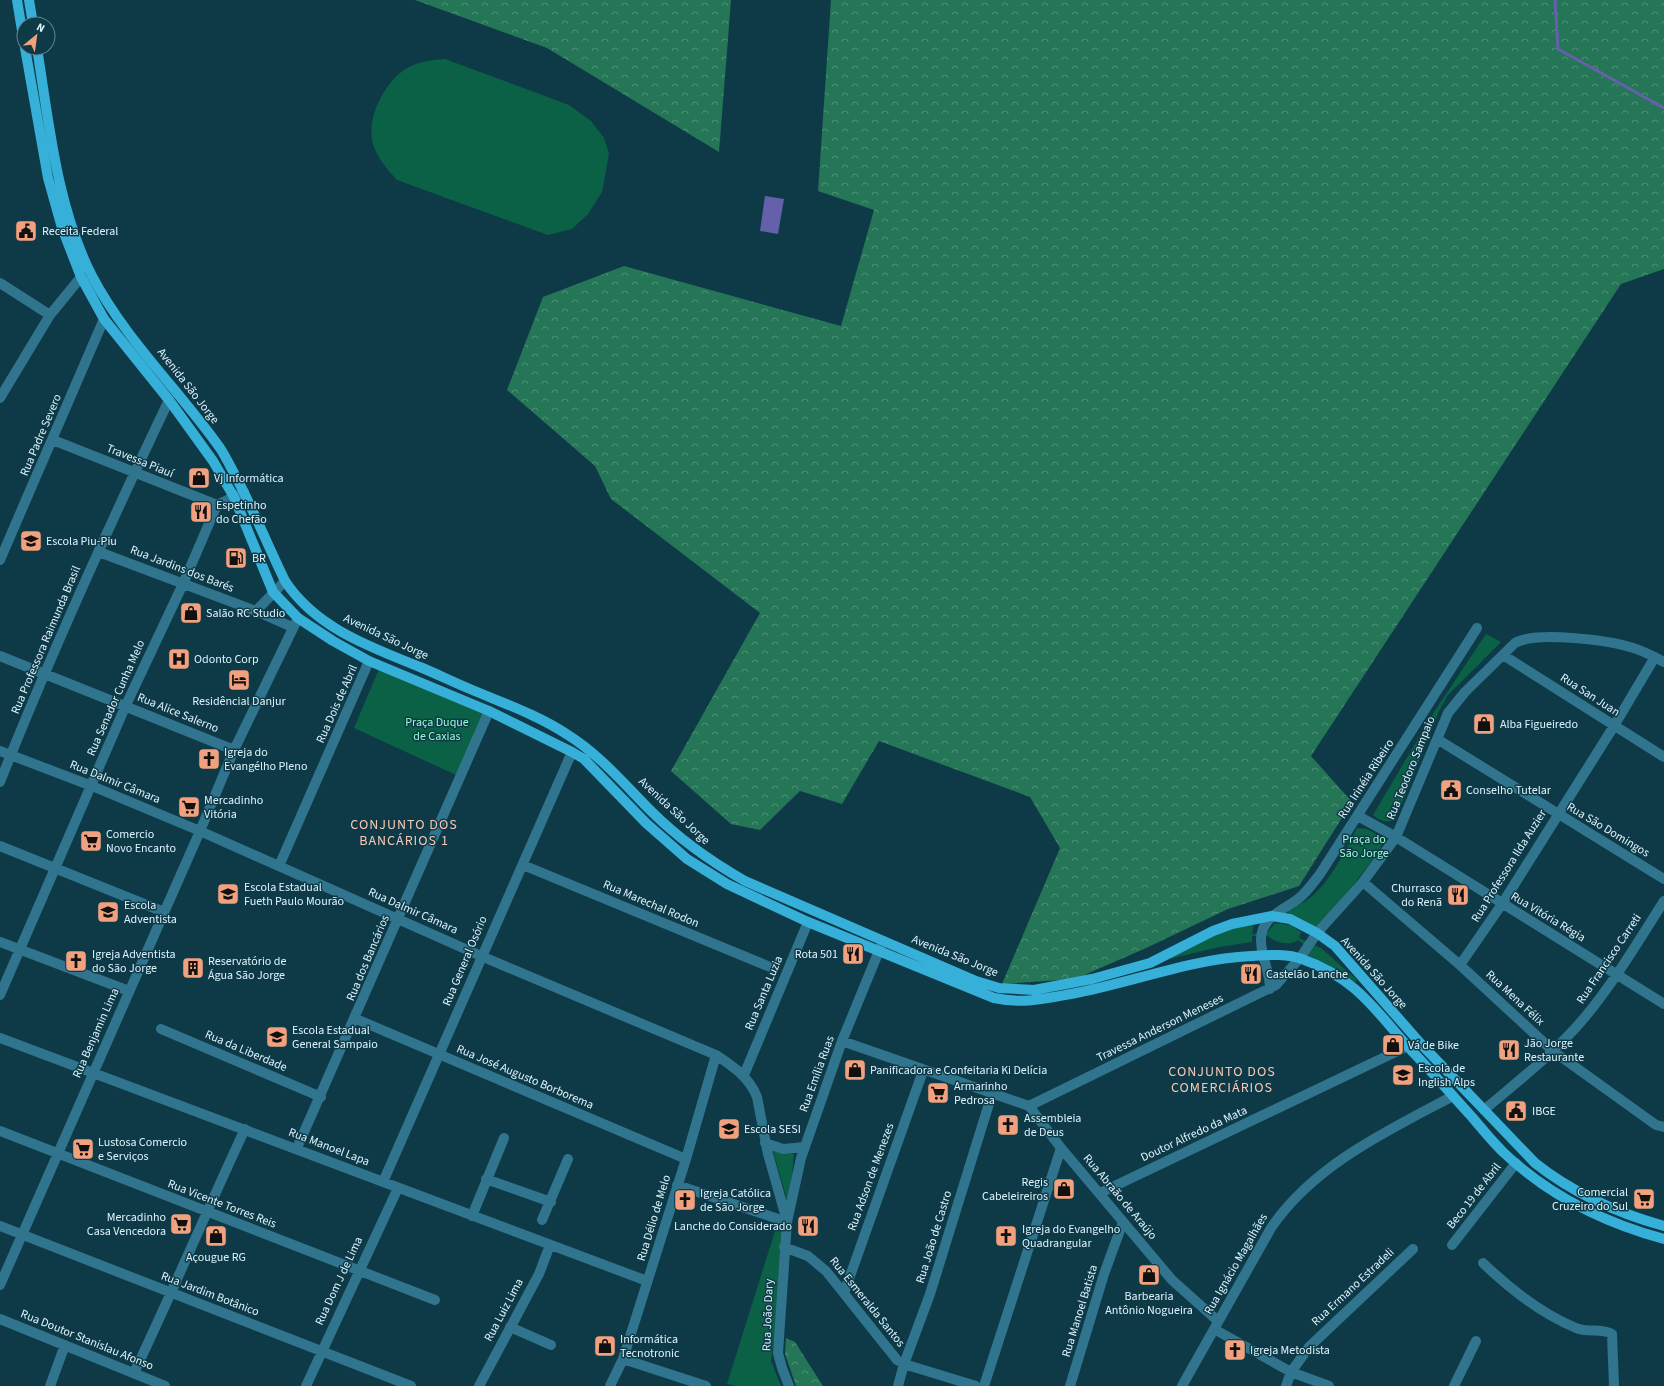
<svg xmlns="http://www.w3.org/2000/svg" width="1664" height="1386" font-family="'Source Sans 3',sans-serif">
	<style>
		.green { fill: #0a6145 }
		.forest { fill: url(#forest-crowns) }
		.water { fill: #6460aa }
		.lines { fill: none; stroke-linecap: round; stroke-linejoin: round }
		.stream { stroke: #6460aa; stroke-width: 3 }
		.minor { stroke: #30758d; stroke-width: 10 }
		.major { stroke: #36b0d8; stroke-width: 10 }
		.labels { text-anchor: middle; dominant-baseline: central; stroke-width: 3; stroke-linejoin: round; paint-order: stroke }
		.poi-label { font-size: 12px; fill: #ddf3fc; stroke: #0e3a48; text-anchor: start }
		.street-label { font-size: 12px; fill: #ddf3fc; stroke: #0e3a48 }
		.park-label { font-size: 12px; fill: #96fdd0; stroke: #0e3a48 }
		.quarter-label { font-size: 14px; letter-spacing: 1px; fill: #f6c8b3; stroke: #0e3a48 }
	</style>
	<defs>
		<pattern id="forest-crowns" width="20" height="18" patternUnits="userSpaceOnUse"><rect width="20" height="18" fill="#257557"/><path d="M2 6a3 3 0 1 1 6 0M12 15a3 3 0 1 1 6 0" fill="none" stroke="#4f9078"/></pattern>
	</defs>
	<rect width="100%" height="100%" fill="#0e3a48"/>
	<path class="green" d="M445,59L569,105L591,121L604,138L609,154L602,192L588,214L572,229L548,235L397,180C387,169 377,158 373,144C366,119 383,85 404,70C416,62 430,60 445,59Z
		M1486,634L1501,642L1448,695L1439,711L1401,806L1393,821C1384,822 1380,821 1373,815L1434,712Z
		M379,669L485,713L456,775L354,728Z
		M1357,828L1367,829L1381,837L1382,844L1379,852L1319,929L1285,911C1292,907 1301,904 1307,900C1328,886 1346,850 1357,828Z
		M1254,922L1252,934L1267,933L1275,923L1290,925L1301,932L1299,938L1321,948L1357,980L1355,983L1329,965L1305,954L1309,948L1298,940C1288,947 1275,942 1266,935L1252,936V942L1219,947L1169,959L1203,937Z
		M773,1151L794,1154L785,1250L771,1361L781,1386H736L727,1384L786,1196Z"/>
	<path class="forest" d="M415,0H731L719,152L547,48Z
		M831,0H1664V269L1621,284L1311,756L1352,802L1299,886L1228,909L1144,949L1075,979L1002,984L1060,848L1030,797L879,741L842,804L800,791L760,830L731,824L671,771L760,613L611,499L595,466L507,390L543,297L624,266L841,326L874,210L818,191Z
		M786,1338L795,1342L823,1386H796L785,1354Z"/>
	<path class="water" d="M765,196L784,199L778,234L760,231Z"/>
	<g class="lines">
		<path class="stream" d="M1555,0L1558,49L1664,108"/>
		<path class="minor" d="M0,283L50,315
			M0,398L50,315L81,277
			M53,440L217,505
			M99,552L256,611L285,581
			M0,560L104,319
			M256,611L292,627
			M1503,655L1664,757
			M0,656L234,750
			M1437,739L1664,879
			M0,751L92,786L200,831L481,956L716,1055C734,1067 749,1077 757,1097L768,1154L787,1221
			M0,782C51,653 109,526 169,400
			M1358,816L1396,837L1664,1004
			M0,846L164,912
			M523,865L770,967
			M279,866L369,661
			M1363,882L1460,965L1553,1051L1656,1125L1664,1127
			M0,942L129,991
			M1460,965L1502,904L1614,726L1655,657
			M1270,989C1270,971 1261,956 1261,941C1260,918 1283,910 1298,899C1307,892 1313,883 1320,874L1477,628
			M0,995L126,705L183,584L217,505L244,492
			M356,1019L686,1159
			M161,1029L321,1097
			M0,1038L647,1281
			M842,1041L1029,1106L1061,1148L1172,1280L1218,1321
			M744,1075L808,922
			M1029,1106L1276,985L1300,958L1317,933L1363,882L1396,837L1448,713L1465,692L1515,643C1535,631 1607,640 1630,647C1642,650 1653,656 1664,662
			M1484,1110C1518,1081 1556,1052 1585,1017C1615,981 1639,940 1664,901
			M0,1131L435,1300
			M765,1143L783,1149L805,1147
			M297,1148L489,711
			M486,1179L551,1202
			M383,1182L572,752
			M677,1185L787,1222
			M1100,1193L1408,1046
			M472,1216L504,1138
			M542,1220L568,1159
			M0,1226L411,1386
			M1452,1245L1516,1163
			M784,1247L808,1256L826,1271L897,1360L904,1364L976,1386
			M1483,1263C1509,1288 1542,1314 1576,1328C1587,1333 1602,1328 1612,1334L1614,1386
			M0,1285L200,831L234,750L298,618
			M844,1293L923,1071
			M0,1319L165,1386
			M510,1327L551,1345
			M1214,1329L1291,1372L1329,1386
			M623,1359L706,1386
			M134,1373C172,1293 207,1210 245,1129
			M50,1386L65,1345
			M306,1386L398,1188
			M479,1386L539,1274L550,1245
			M610,1386L623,1359L686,1159L716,1055
			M789,1386L782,1368L778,1353L787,1222L801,1158L842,1041L883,941
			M898,1386L904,1364L930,1294L992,1094
			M984,1386L1061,1148
			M1070,1386L1104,1274L1123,1222
			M1182,1386L1271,1228C1314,1165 1387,1131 1453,1096
			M1286,1386L1291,1372L1309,1347L1413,1249
			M1454,1386L1476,1341"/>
		<path class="major" d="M17,0L24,43
			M29,0L33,24
			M25,48L48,178L62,228L81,277L104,319L169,400L213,461L234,497L273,592L298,618L333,641L369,661L489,711L572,752L584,759L646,823L687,859L727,884L808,922L994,998C1022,1004 1043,999 1071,994C1131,983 1190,959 1251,956C1267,955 1287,953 1302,959C1356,978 1375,1010 1411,1050C1432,1072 1452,1095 1472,1117C1482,1129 1492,1141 1503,1152C1548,1195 1605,1223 1664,1239
			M37,48C49,123 57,208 92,276C125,339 179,390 220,448C226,457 231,468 236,477C254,511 268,546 285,581C316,628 370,647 420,667C437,674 453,682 470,689C503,703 538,715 568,735C600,755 625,785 651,811C679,839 710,861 745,881L976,981L999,988L1034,990L1092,979L1150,963L1213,931L1232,924L1272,916L1290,919L1317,933L1335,946L1421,1044L1535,1163C1573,1193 1617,1213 1664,1226"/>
	</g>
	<defs>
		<g id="civic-square" transform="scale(1.15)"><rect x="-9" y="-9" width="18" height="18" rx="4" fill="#f1a17d" stroke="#0e3a48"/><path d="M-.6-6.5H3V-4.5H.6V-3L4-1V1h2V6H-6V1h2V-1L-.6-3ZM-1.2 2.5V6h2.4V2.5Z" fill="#111"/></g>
		<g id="shop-square" transform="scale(1.15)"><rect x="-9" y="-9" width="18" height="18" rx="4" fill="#f1a17d" stroke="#0e3a48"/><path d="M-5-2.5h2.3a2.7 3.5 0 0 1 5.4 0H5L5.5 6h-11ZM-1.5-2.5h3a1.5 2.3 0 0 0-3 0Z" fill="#111"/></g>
		<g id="restaurant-square" transform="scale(1.15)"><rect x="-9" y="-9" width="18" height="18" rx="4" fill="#f1a17d" stroke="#0e3a48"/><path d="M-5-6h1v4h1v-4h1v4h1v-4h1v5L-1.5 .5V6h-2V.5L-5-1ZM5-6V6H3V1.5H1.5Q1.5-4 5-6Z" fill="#111"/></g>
		<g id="school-square" transform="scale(1.15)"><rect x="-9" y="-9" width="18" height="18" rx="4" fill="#f1a17d" stroke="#0e3a48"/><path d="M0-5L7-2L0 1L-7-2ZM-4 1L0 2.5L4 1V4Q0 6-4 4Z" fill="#111"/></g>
		<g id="fuel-square" transform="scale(1.15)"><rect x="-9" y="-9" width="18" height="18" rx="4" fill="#f1a17d" stroke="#0e3a48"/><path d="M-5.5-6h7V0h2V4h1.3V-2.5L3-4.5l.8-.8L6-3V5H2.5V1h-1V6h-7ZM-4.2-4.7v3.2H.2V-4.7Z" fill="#111"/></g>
		<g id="hospital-square" transform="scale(1.15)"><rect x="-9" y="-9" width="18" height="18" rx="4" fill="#f1a17d" stroke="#0e3a48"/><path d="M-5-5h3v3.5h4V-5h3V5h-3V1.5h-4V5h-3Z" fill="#111"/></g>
		<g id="hotel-square" transform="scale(1.15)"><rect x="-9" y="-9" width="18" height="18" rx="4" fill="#f1a17d" stroke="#0e3a48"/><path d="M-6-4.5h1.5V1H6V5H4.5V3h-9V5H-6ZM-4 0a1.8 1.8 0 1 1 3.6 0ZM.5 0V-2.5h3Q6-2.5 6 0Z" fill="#111"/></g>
		<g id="church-square" transform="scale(1.15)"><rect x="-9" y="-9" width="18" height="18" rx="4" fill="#f1a17d" stroke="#0e3a48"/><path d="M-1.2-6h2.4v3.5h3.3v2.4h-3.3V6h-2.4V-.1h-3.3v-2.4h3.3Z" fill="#111"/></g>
		<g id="supermarket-square" transform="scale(1.15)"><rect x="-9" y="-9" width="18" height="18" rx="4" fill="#f1a17d" stroke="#0e3a48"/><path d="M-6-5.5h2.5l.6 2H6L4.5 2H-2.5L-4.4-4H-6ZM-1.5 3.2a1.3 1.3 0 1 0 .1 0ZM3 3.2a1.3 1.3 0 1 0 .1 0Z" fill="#111"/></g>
		<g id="building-square" transform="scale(1.15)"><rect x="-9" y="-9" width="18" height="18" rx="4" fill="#f1a17d" stroke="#0e3a48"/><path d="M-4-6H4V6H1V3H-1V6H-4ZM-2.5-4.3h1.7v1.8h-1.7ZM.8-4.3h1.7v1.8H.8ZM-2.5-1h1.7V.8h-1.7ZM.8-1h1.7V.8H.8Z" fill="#111"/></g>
	</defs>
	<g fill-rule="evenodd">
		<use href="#civic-square" x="26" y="231"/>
		<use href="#shop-square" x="199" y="478"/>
		<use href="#restaurant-square" x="201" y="512"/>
		<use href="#school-square" x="31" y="541"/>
		<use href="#fuel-square" x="236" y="558"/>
		<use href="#shop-square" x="191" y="613"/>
		<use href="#hospital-square" x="179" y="659"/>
		<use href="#hotel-square" x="239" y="680"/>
		<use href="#shop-square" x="1484" y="724"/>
		<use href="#church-square" x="209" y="759"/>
		<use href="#civic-square" x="1451" y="790"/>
		<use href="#supermarket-square" x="189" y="807"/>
		<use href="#supermarket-square" x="91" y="841"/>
		<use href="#school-square" x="228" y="894"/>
		<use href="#restaurant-square" x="1458" y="895"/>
		<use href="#school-square" x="108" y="912"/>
		<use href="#restaurant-square" x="853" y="954"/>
		<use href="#church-square" x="76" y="961"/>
		<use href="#building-square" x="193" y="968"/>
		<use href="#restaurant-square" x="1251" y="974"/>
		<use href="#school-square" x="277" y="1037"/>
		<use href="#shop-square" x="1393" y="1045"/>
		<use href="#restaurant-square" x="1509" y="1050"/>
		<use href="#shop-square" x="855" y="1070"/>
		<use href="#school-square" x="1403" y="1075"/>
		<use href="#supermarket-square" x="938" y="1093"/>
		<use href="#civic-square" x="1516" y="1111"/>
		<use href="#church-square" x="1008" y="1125"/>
		<use href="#school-square" x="729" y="1129"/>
		<use href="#supermarket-square" x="83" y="1149"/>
		<use href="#shop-square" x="1064" y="1189"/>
		<use href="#supermarket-square" x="1644" y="1199"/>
		<use href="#church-square" x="685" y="1200"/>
		<use href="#supermarket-square" x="181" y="1224"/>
		<use href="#restaurant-square" x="808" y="1226"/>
		<use href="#shop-square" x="216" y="1236"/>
		<use href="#church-square" x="1006" y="1236"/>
		<use href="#shop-square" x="1149" y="1275"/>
		<use href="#shop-square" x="605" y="1346"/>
		<use href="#church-square" x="1235" y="1350"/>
	</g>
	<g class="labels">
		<g class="poi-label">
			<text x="42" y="231">Receita Federal</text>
			<text x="214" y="478">Vj Informática</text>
			<text x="216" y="505">Espetinho<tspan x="216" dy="14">do Chefão</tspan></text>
			<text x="46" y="541">Escola Piu-Piu</text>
			<text x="252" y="558">BR</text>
			<text x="206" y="613">Salão RC Studio</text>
			<text x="194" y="659">Odonto Corp</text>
			<text x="239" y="701" text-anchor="middle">Residêncial Danjur</text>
			<text x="1500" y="724">Alba Figueiredo</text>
			<text x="224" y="752">Igreja do<tspan x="224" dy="14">Evangélho Pleno</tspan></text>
			<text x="1466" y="790">Conselho Tutelar</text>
			<text x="204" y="800">Mercadinho<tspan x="204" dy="14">Vitória</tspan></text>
			<text x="106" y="834">Comercio<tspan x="106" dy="14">Novo Encanto</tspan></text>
			<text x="244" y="887">Escola Estadual<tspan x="244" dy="14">Fueth Paulo Mourão</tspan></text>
			<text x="1442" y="888" text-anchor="end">Churrasco<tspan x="1442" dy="14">do Renã</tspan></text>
			<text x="124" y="905">Escola<tspan x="124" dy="14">Adventista</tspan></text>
			<text x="92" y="954">Igreja Adventista<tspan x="92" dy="14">do São Jorge</tspan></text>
			<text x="838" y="954" text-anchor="end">Rota 501</text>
			<text x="208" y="961">Reservatório de<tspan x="208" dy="14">Água São Jorge</tspan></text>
			<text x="1266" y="974">Castelão Lanche</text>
			<text x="292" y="1030">Escola Estadual<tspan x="292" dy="14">General Sampaio</tspan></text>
			<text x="1524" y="1043">Jão Jorge<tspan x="1524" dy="14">Restaurante</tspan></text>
			<text x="1408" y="1045">Vá de Bike</text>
			<text x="1418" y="1068">Escola de<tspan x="1418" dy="14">Inglish Alps</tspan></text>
			<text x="870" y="1070">Panificadora e Confeitaria Ki Delícia</text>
			<text x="954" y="1086">Armarinho<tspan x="954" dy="14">Pedrosa</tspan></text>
			<text x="1532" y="1111">IBGE</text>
			<text x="1024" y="1118">Assembleia<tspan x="1024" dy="14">de Deus</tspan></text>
			<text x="744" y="1129">Escola SESI</text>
			<text x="98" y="1142">Lustosa Comercio<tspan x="98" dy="14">e Serviços</tspan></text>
			<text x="1048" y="1182" text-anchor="end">Regis<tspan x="1048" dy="14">Cabeleireiros</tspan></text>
			<text x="1628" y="1192" text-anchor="end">Comercial<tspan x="1628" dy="14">Cruzeiro do Sul</tspan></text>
			<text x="700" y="1193">Igreja Católica<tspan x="700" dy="14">de São Jorge</tspan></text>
			<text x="166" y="1217" text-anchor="end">Mercadinho<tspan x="166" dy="14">Casa Vencedora</tspan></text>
			<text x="792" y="1226" text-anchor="end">Lanche do Considerado</text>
			<text x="1022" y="1229">Igreja do Evangelho<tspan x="1022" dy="14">Quadrangular</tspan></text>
			<text x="216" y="1257" text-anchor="middle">Açougue RG</text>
			<text x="1149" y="1296" text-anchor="middle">Barbearia<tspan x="1149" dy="14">Antônio Nogueira</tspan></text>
			<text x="620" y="1339">Informática<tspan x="620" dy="14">Tecnotronic</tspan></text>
			<text x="1250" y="1350">Igreja Metodista</text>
		</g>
		<g class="street-label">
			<text transform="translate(188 386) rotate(52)">Avenida São Jorge</text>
			<text transform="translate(41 435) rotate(-67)">Rua Padre Severo</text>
			<text transform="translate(140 461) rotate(22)">Travessa Piauí</text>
			<text transform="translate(182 569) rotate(21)">Rua Jardins dos Barés</text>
			<text transform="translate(386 637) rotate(25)">Avenida São Jorge</text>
			<text transform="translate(46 640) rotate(-67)">Rua Professora Raimunda Brasil</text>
			<text transform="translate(1590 695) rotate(33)">Rua San Juan</text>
			<text transform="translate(116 698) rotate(-66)">Rua Senador Cunha Melo</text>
			<text transform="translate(337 704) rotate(-66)">Rua Dois de Abril</text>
			<text transform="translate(178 713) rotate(22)">Rua Alice Salerno</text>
			<text transform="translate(1411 768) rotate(-68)">Rua Teodoro Sampaio</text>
			<text transform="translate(1366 779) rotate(-57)">Rua Irinéia Ribeiro</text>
			<text transform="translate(115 782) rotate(22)">Rua Dalmir Câmara</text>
			<text transform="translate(674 811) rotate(43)">Avenida São Jorge</text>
			<text transform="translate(1608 830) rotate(31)">Rua São Domingos</text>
			<text transform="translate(1509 866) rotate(-58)">Rua Professora Ilda Auzier</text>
			<text transform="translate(651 904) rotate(23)">Rua Marechal Rodon</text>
			<text transform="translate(413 911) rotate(24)">Rua Dalmir Câmara</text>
			<text transform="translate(1548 917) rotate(31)">Rua Vitória Régia</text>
			<text transform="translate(955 956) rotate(22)">Avenida São Jorge</text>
			<text transform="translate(368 958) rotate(-67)">Rua dos Bancários</text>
			<text transform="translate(1609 959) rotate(-56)">Rua Francisco Carreti</text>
			<text transform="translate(465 961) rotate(-67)">Rua General Osório</text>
			<text transform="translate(1374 973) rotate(48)">Avenida São Jorge</text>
			<text transform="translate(764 993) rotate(-67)">Rua Santa Luzia</text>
			<text transform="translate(1515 998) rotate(43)">Rua Mena Félix</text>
			<text transform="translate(1160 1028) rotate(-26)">Travessa Anderson Meneses</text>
			<text transform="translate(96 1033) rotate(-66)">Rua Benjamin Lima</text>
			<text transform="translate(246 1051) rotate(23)">Rua da Liberdade</text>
			<text transform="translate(817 1074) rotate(-70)">Rua Emília Ruas</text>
			<text transform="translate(525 1077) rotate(23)">Rua José Augusto Borborema</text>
			<text transform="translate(1194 1134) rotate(-25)">Doutor Alfredo da Mata</text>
			<text transform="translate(329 1147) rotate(21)">Rua Manoel Lapa</text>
			<text transform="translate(871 1177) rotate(-70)">Rua Adson de Menezes</text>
			<text transform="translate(1474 1196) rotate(-52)">Beco 19 de Abril</text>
			<text transform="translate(1120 1197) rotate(50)">Rua Abraão de Araújo</text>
			<text transform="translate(222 1204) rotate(21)">Rua Vicente Torres Reis</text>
			<text transform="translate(654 1218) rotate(-73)">Rua Délio de Melo</text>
			<text transform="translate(934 1237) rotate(-73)">Rua João de Castro</text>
			<text transform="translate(1236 1264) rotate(-60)">Rua Ignácio Magalhães</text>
			<text transform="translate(339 1281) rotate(-65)">Rua Dom J de Lima</text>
			<text transform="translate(1353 1287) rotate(-43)">Rua Ermano Estradeli</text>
			<text transform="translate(210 1294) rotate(21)">Rua Jardim Botânico</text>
			<text transform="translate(867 1302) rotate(51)">Rua Esmeralda Santos</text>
			<text transform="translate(504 1310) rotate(-62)">Rua Luiz Lima</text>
			<text transform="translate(1080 1311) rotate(-73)">Rua Manoel Batista</text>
			<text transform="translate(768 1315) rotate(-88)">Rua João Dary</text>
			<text transform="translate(87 1340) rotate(22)">Rua Doutor Stanislau Afonso</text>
		</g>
		<g class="park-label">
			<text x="437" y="722">Praça Duque<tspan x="437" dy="14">de Caxias</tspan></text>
			<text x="1364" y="839">Praça do<tspan x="1364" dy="14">São Jorge</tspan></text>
		</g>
		<g class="quarter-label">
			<text x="404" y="825">CONJUNTO DOS<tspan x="404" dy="16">BANCÁRIOS 1</tspan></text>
			<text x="1222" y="1072">CONJUNTO DOS<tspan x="1222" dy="16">COMERCIÁRIOS</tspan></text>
		</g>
	</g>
	<g transform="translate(36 36) rotate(29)"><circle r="19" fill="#0e3a48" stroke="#618490"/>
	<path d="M0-3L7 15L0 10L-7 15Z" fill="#f1a17d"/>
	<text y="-6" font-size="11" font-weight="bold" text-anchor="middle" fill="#ddf3fc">N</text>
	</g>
</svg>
